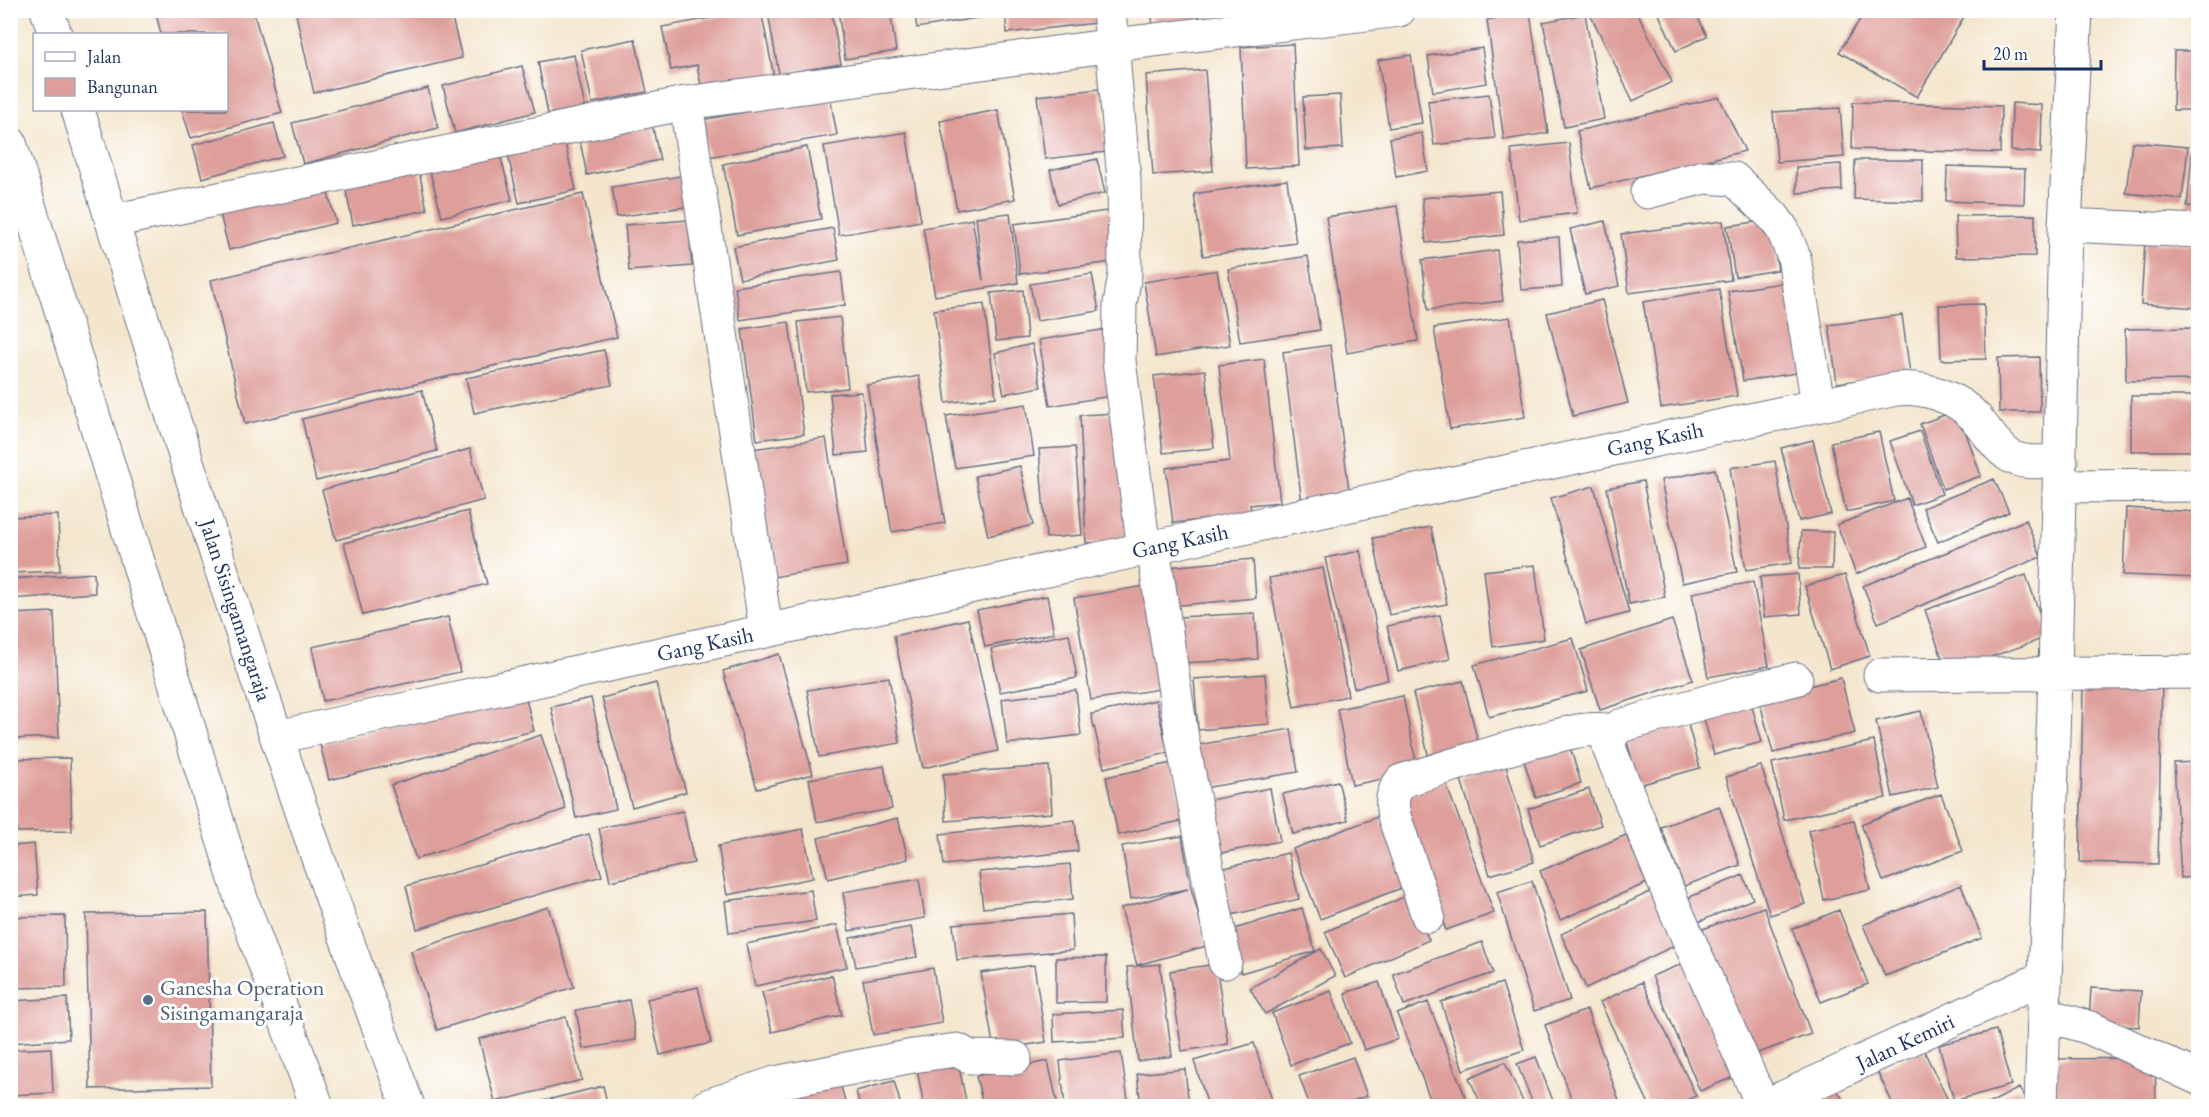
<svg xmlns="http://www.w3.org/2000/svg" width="2209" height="1117" font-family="'EB Garamond',serif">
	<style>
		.building { fill: #de9e9a }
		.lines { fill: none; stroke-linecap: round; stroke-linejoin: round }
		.minor-casing { stroke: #676f85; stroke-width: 35 }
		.major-casing { stroke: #676f85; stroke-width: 35 }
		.minor { stroke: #fff; stroke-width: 33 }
		.major { stroke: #fff; stroke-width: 33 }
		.service-dot { fill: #5c6f8a; stroke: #fff; stroke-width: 2 }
		.labels { text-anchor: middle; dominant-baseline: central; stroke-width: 6; stroke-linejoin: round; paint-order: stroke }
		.street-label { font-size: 22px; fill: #1b2f5e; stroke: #fff }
		.service-label { font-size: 22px; fill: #4e5e75; stroke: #fff; text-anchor: start }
	</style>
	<rect width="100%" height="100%" fill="#fff"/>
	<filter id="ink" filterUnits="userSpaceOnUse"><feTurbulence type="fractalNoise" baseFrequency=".0167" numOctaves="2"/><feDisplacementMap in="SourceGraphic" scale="12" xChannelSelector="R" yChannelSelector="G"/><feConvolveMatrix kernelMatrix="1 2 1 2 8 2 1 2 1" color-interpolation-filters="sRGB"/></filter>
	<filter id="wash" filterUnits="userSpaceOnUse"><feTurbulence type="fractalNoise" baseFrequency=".008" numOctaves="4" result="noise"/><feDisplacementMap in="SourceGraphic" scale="24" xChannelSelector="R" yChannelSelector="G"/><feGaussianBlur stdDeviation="1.35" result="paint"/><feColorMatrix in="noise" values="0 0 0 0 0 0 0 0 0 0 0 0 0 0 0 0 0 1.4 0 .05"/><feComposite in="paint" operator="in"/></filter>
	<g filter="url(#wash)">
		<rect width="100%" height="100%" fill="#f4e6cd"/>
		<g id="blocks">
			<path class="building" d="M155,10H253L282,113L191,138L182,110H226V34H161Z
				M295,10H450L462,58L314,93Z
				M754,10H761L774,77L702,90L697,65L671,70L662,27Z
				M782,10H831L841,64L779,74L768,13Z
				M838,10H890L896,51L845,59Z
				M914,10H1000V14L917,28Z
				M1005,10H1104L1105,22L1007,33Z
				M1151,10H1198L1200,20L1153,26Z
				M1588,10H1636L1672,82L1633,101Z
				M1657,10H1694L1707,36L1676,51Z
				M1866,10H1968L1917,97L1839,52Z
				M1530,13L1548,133L1504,140L1487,20Z
				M1585,14L1604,119L1564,127L1543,22Z
				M635,39L647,92L592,103L581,50Z
				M1293,44L1299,166L1246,169L1241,47Z
				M1482,48L1487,83L1433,92L1428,56Z
				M2174,51H2198V110H2173Z
				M574,55L585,107L548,114L538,62Z
				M1411,55L1422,123L1389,128L1378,60Z
				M522,66L535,112L455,133L443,86Z
				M1205,70L1213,171L1153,175L1146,75Z
				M428,88L438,128L303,164L292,123Z
				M1099,89L1106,152L1045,159L1037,96Z
				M1489,94L1495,138L1434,145L1428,101Z
				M1340,95L1343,148L1306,150L1303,97Z
				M830,97L837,135L708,157L701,120Z
				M1719,97L1745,151L1591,188L1577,131Z
				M1853,102L2001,106L2000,153L1852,149Z
				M2012,103L2042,105L2041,153L2011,151Z
				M1840,108L1844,157L1777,162L1773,112Z
				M998,110L1015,199L957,210L940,121Z
				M651,120L660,160L587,175L579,136Z
				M274,123L283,156L202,178L193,145Z
				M2195,124H2198V207L2187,206Z
				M906,132L921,221L839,235L824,146Z
				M1422,133L1428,171L1396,177L1390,138Z
				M564,139L576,190L519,203L507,151Z
				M2132,142L2188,147L2182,199L2126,193Z
				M1569,143L1577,213L1519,220L1511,149Z
				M498,147L512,200L442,217L428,164Z
				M807,147L821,219L737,235L723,164Z
				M1097,159L1105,193L1058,204L1050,170Z
				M1855,160H1923V201L1854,199Z
				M1841,164L1842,190L1797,193L1796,167Z
				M418,166L427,210L353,225L344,181Z
				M1947,166L2025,169L2024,204L1946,201Z
				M686,175L691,206L617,217L612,187Z
				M1287,180L1296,243L1203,256L1194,194Z
				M325,182L336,223L229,250L219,210Z
				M1500,191L1504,235L1426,243L1422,198Z
				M583,194L617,337L245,424L211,280Z
				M1397,206L1418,341L1347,353L1326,217Z
				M1114,210L1120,261L1020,274L1014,224Z
				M1010,213L1018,283L935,296L923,228L972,219L983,280L976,217Z
				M2035,215V256L1956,257L1955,216Z
				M688,220L692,266L629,271L625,225Z
				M1770,220L1778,270L1735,277L1727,226Z
				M1605,221L1619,286L1585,294L1570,229Z
				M1723,221L1731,280L1629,293L1621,234Z
				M833,228L839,260L740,279L733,247Z
				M1559,237L1562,287L1521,290L1517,240Z
				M2145,241L2198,245V308L2141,304Z
				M1497,250L1503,301L1428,310L1422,260Z
				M1308,256L1320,330L1240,342L1228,269Z
				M1217,270L1230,345L1156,357L1144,282Z
				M841,272L845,305L740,320L735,287Z
				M1092,274L1099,311L1037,321L1030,284Z
				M1788,282L1803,372L1743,381L1728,291Z
				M1719,289L1737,396L1661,408L1643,302Z
				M1023,290L1027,338L996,341L991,293Z
				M1602,300L1628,403L1573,416L1547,313Z
				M984,304L996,397L946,403L934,310Z
				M1984,304L1986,359L1941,360L1939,305Z
				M1902,315L1910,374L1837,383L1829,325Z
				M840,317L848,388L806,392L798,322Z
				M1510,317L1525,417L1450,429L1434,328Z
				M789,322L804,434L757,440L742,329Z
				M2198,328V380L2126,381L2125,329Z
				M1107,329L1117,395L1050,406L1039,340Z
				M1032,344L1041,387L1004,394L995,353Z
				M1330,345L1350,497L1302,503L1283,352Z
				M604,350L612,385L474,413L466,378Z
				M2039,357L2040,412H1999L1998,358Z
				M1264,359L1280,502L1250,505L1252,515L1173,523L1166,468L1230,461L1219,365Z
				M1205,370L1214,448L1163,453L1154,376Z
				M919,376L945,523L892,532L867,385Z
				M422,390L437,451L316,481L302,419Z
				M862,392L868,452L836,455L830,394Z
				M2131,396H2198V451H2131Z
				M1026,404L1034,456L955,468L946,416Z
				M1958,410L1981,476L1943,489L1920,424Z
				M1120,413L1126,542L1086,543L1080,415Z
				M1920,431L1942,494L1912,505L1890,441Z
				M1879,432L1894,501L1846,512L1831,442Z
				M826,438L847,565L767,578L747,450Z
				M1813,440L1831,514L1799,521L1781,448Z
				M1075,447L1082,535L1046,538L1039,449Z
				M470,449L484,500L336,540L322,490Z
				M1775,461L1792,563L1746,570L1730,468Z
				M1020,466L1033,525L988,536L975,476Z
				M1715,469L1737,572L1682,583L1661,480Z
				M1994,479L2009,512L1938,542L1923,508Z
				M1643,481L1665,597L1629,604L1607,488Z
				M1594,486L1629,613L1586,624L1551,498Z
				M1907,498L1926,547L1856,574L1837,525Z
				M2126,508L2198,512V578L2123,575Z
				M468,511L487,584L363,615L344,543Z
				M58,515L60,571L10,573V517Z
				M2026,520L2041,557L1878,623L1863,586Z
				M1431,527L1447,604L1389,615L1373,538Z
				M1801,531L1833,532L1832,569H1799Z
				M1360,551L1388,680L1354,688L1325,558Z
				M1253,559L1256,598L1171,606L1168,567Z
				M1535,565L1544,639L1493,647L1484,571Z
				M1323,568L1348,696L1294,707L1269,578Z
				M94,573L95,593L10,599V579Z
				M1798,574L1801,614L1764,617L1760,577Z
				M1845,575L1870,656L1830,669L1805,586Z
				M2026,575L2048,637L1947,672L1925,610Z
				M1753,582L1769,666L1708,677L1692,593Z
				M1144,586L1160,689L1091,700L1074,598Z
				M1047,596L1054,633L985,647L977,610Z
				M54,612L59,737L10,739V614Z
				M1255,613L1258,659L1181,663L1178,617Z
				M1440,615L1450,659L1398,671L1387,626Z
				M448,617L460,672L323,701L312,647Z
				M968,619L998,751L923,768L894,636Z
				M1672,620L1693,680L1600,710L1581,650Z
				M1069,634L1077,678L1000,692L991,649Z
				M1573,638L1588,691L1489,717L1474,665Z
				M779,654L813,774L757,789L723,671Z
				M1265,674L1269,724L1198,730L1194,679Z
				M889,677L900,743L819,757L807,690Z
				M1841,678L1855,733L1773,753L1759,699Z
				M1463,681L1479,746L1429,758L1413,693Z
				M2083,681L2162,682L2158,864L2080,862Z
				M656,683L686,792L632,807L602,698Z
				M1076,690L1081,735L1007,744L1002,699Z
				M525,695L534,731L329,780L320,744Z
				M1403,696L1418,772L1352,785L1337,709Z
				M591,698L616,809L576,818L551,707Z
				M1156,700L1168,753L1104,768L1091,714Z
				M1751,703L1762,742L1714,755L1703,715Z
				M1921,711L1938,787L1893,797L1876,721Z
				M1687,721L1700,768L1639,785L1626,738Z
				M1291,729L1298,772L1204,788L1197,745Z
				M541,735L566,809L416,859L391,785Z
				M1874,741L1886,798L1784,820L1772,763Z
				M1569,744L1581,783L1536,798L1523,758Z
				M70,758L72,831L17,832L15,759Z
				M2198,762V877L2181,878L2174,763Z
				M1172,763L1185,820L1118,835L1106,777Z
				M1505,763L1534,862L1490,875L1460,776Z
				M884,766L892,809L817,822L809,779Z
				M1049,766L1052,813L946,821L943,774Z
				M1761,766L1805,904L1770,915L1726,777Z
				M1338,781L1348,820L1293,834L1283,794Z
				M1445,781L1494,913L1446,930L1398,798Z
				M1270,788L1280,841L1211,855L1200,802Z
				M1589,789L1601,825L1540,845L1528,809Z
				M1941,794L1963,851L1883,881L1861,824Z
				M1719,806L1740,865L1684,886L1661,827Z
				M683,811L694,863L610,881L599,828Z
				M1380,816L1407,886L1320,919L1293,849Z
				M898,818L908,859L828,879L818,838Z
				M1075,820L1078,851L944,865L940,834Z
				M1854,820L1870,890L1824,900L1808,830Z
				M803,829L813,878L727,895L718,846Z
				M589,834L602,876L417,929L406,886Z
				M1626,835L1647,883L1560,920L1540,871Z
				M1182,836L1191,888L1207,946L1137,965L1121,908L1188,889L1131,899L1122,846Z
				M34,844L38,895L10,897V846Z
				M1288,853L1299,899L1223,917L1212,871Z
				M1070,864L1073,899L983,908L979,872Z
				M1743,875L1753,899L1691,925L1680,901Z
				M919,879L925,918L849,931L843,892Z
				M1532,881L1570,1000L1534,1011L1497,892Z
				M1961,885L1982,938L1885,976L1863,925Z
				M811,890L816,921L729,933L725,901Z
				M1654,890L1680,943L1586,988L1561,934Z
				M1408,895L1429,940L1345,978L1325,932Z
				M548,907L574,987L437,1030L411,951Z
				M1764,907L1811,1034L1747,1057L1700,930Z
				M1302,908L1315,951L1241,973L1228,931Z
				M1839,910L1868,984L1821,1002L1792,929Z
				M207,912L211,1086L90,1089L86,914Z
				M1071,914L1073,950L957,960L953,924Z
				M65,916L66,987L10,988V917Z
				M837,925L847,967L755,986L746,944Z
				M911,927L917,957L856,967L850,938Z
				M1482,942L1493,973L1404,1005L1393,974Z
				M1321,949L1335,976L1265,1014L1250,988Z
				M1106,957V1002L1056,1003V958Z
				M1690,961L1738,1075L1700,1091L1652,976Z
				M1160,964L1172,1056L1138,1061L1127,967Z
				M1216,964L1228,1044L1182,1051L1170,971Z
				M1034,965L1046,1042L994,1050L981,973Z
				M933,968L942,1023L873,1035L863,980Z
				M832,975L842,1015L772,1032L762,992Z
				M1379,982L1398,1039L1364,1050L1345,993Z
				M1642,982L1696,1096L1673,1106H1650L1600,1002Z
				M1502,983L1524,1050L1463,1070L1441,1002Z
				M698,987L711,1043L660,1055L647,999Z
				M2091,988L2141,991L2139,1027L2089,1024Z
				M1331,991L1350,1043L1291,1065L1272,1013Z
				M67,998L69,1039L10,1043V1001Z
				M629,1000L636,1040L583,1049L576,1010Z
				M1428,1002L1469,1106H1433L1397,1014Z
				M1123,1010L1125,1038L1054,1042L1053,1014Z
				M1587,1010L1621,1106H1574L1545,1025Z
				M566,1017L582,1080L495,1102L479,1039Z
				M1996,1030L2011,1085L1954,1101L1939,1045Z
				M1254,1043L1272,1100L1251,1106H1208L1194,1061Z
				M51,1048L53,1093L10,1095V1050Z
				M1923,1049L1951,1106H1894L1877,1071Z
				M1121,1053L1129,1106H1065L1060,1061Z
				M957,1057L967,1106H924L916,1065Z
				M1353,1057L1367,1096L1338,1106H1310L1299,1076Z
				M1536,1057L1555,1106H1534L1517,1064Z
				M2155,1058L2156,1106H2055V1059Z
				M1048,1061L1058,1106H983L976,1076Z
				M1505,1062L1525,1106H1482L1469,1078Z
				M1185,1069L1189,1106H1141L1137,1074Z
				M837,1075L847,1106H754Z
				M894,1081L901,1106H860L856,1091Z
				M603,1086L608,1106H523Z
				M1836,1088L1847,1106H1804Z
				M2019,1088L2029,1106H1984Z"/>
		</g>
	</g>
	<g filter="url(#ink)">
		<use href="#blocks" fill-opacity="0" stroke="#676f85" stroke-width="1.5"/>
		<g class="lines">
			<g class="minor-casing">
				<path id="minor" d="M1109,10L1124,180L1125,274L1120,304L1119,361L1144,549
					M686,103L766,630
					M1647,192L1704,177L1734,179L1773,216L1783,230L1794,257L1818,404
					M112,221L686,103L1114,45L1399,10
					M2065,225L2198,231
					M2060,486L2198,485
					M1153,547L1182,738L1225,962
					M1880,675L2198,672
					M277,737L1144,549L1896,389C1924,386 1957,397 1976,418C1987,431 1996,447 2010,456C2025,465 2045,461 2061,461
					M1428,916L1394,816C1391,801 1392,794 1401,781C1447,767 1493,752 1540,740C1564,734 1588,726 1613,731
					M2044,1014L2090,1028L2198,1078
					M707,1106L775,1083L913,1056L957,1050L970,1057L1015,1058
					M1763,1106L1676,911L1609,748C1610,738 1612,732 1620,726L1753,689L1796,679
					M1765,1106L2045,977
					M2041,1106L2055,675L2065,225L2076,10"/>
			</g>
			<g class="major-casing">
				<path id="major" d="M47,10L55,34
					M78,110C180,444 284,779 408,1106
					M10,143L242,902L317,1106"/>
			</g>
			<use href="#minor" class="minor"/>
			<use href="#major" class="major"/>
		</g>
	</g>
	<circle class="service-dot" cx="148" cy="1000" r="6"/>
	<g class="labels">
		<g class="street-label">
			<text transform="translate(1655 439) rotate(-12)">Gang Kasih</text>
			<text transform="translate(1180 541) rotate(-12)">Gang Kasih</text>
			<text transform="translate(236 610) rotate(72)">Jalan Sisingamangaraja</text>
			<text transform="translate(705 644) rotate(-12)">Gang Kasih</text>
			<text transform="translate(1905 1042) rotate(-25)">Jalan Kemiri</text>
		</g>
		<g class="service-label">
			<text x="160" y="987">Ganesha Operation<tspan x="160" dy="25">Sisingamangaraja</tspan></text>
		</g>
	</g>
	<rect width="2209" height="1117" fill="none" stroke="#fff" stroke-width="36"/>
	<rect x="33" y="33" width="195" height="78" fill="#ffffff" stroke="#a4acbf" stroke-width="1.5"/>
	<rect x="45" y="52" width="30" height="9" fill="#ffffff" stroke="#a4acbf" stroke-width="1.5"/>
	<text x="87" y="63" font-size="18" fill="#1b2f5e">Jalan</text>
	<rect x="45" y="78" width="30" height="18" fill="#de9e9a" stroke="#a4acbf" stroke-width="1.5"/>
	<text x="87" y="93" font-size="18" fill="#1b2f5e">Bangunan</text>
	<path d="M1984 60v9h117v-9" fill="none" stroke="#1b2f5e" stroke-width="3"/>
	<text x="1993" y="60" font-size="18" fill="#1b2f5e" stroke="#ffffff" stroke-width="4.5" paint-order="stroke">20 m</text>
</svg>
